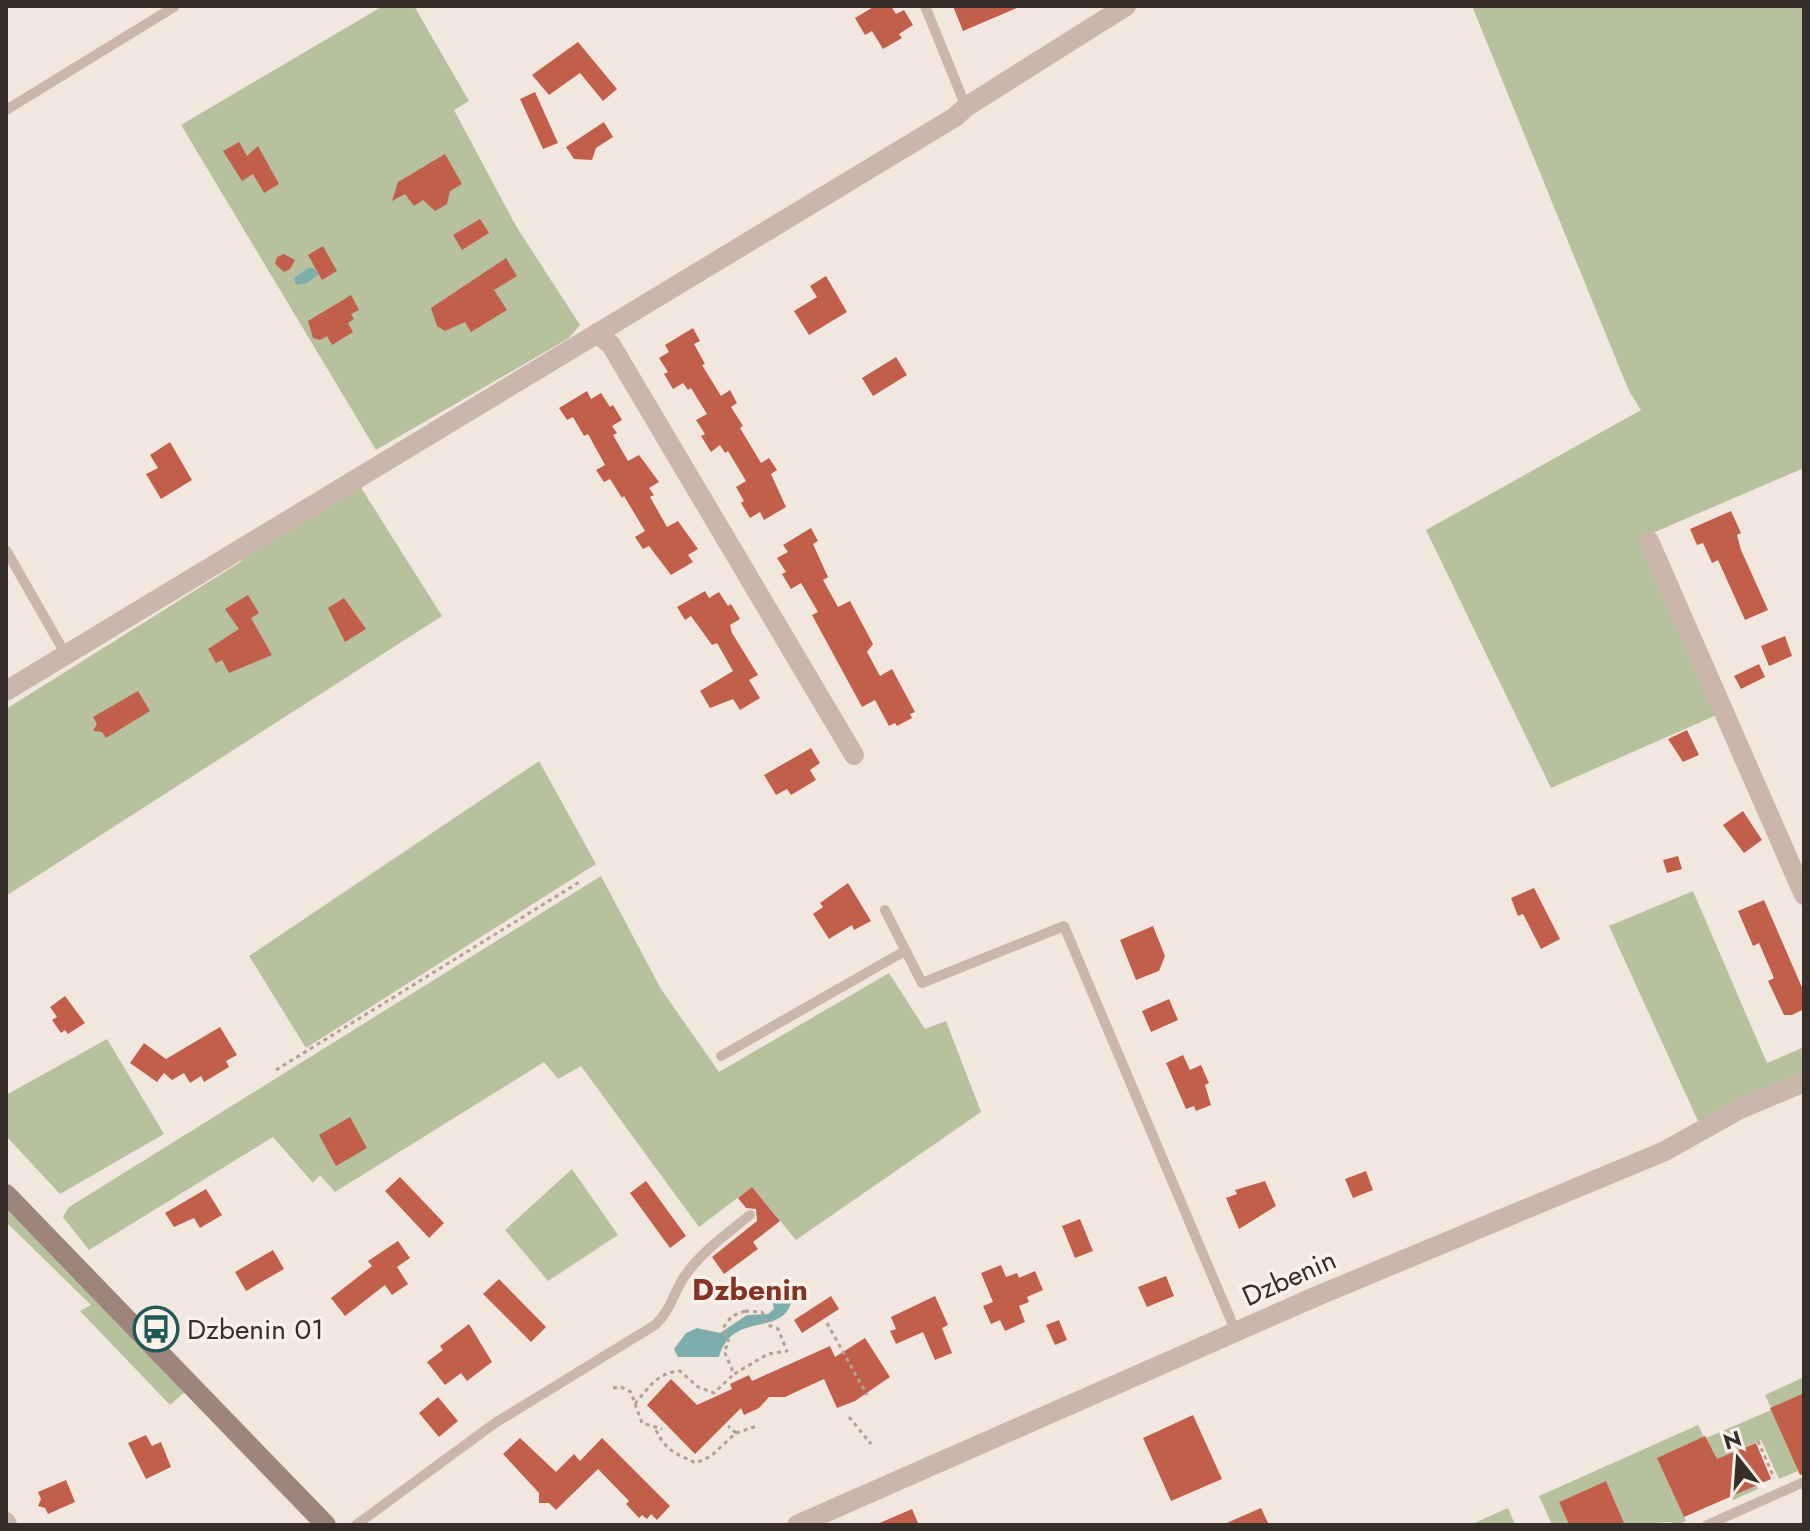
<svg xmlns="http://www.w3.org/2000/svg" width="1810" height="1531" font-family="Jost,sans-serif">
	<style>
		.green { fill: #b8c19e }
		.water { fill: #7eaeac }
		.building { fill: #c25f4b }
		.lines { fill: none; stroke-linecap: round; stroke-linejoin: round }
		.path { stroke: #b6a094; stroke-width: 3; stroke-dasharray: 4 4; stroke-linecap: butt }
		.lane { stroke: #cab6aa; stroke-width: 10 }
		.street { stroke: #cab6aa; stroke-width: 20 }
		.secondary { stroke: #9e857b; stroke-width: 20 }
		.labels { text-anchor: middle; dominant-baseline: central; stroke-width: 7; stroke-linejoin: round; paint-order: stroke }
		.street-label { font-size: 28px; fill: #372d29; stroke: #f9f1ea }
		.poi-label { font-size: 28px; fill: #372d29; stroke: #f9f1ea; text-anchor: start }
		.neighbourhood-label { font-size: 30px; font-weight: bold; fill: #843424; stroke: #f9f1ea }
	</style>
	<rect width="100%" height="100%" fill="#f2e7de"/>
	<path class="green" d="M383,6H414L469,101L454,110L516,226L580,325L569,338L376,450L181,125Z
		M1472,6H1804V468L1641,538L1719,714L1551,788L1426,530L1641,410L1629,391Z
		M360,486L442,616L6,896V709L242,561L240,556Z
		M539,761L596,864L306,1048L249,956Z
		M601,876L661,989L719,1072L889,973L925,1029L946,1021L981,1112L796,1240L752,1187L699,1227L581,1066L558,1079L544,1062L335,1192L320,1175L313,1183L273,1137L89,1250L63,1217L69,1207Z
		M1693,891L1767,1063L1804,1047V1076L1698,1121L1609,926Z
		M107,1039L164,1134L60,1194L6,1136V1095Z
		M572,1169L618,1235L548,1281L505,1230Z
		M6,1209L187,1390L170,1405L80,1311L91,1305L6,1222Z
		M1804,1377V1393L1771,1408L1765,1395Z
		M1771,1410L1798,1471L1779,1479L1761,1440L1741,1449L1758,1489L1733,1500L1706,1438Z
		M1698,1425L1704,1437L1658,1458L1686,1521L1677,1525L1671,1522L1625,1525L1606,1481L1559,1502L1569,1525H1552L1539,1496Z
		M1508,1508L1515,1525H1470Z"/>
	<path class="water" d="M308,268H313L319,274L307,283L296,285L294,278Z
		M777,1289L792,1298C786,1339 732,1309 719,1357H678L674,1349L686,1333L697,1328L720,1333L747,1315L768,1314L774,1309L770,1290Z"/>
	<path class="building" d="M875,6H891L896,14L904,10L913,25L899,34L902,38L883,49L872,31L865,35L855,18Z
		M953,6H1019V7L963,31Z
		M578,42L617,89L603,101L580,73L549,95L532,75Z
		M535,92L558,143L543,149L520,99Z
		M604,122L613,137L596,148L592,160L574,159L566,147Z
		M239,142L247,156L258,146L279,184L264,193L253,174L242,181L223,151Z
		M445,154L462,184L450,191L447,204L435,211L423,200L414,206L405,194L392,201L398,182Z
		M480,219L489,233L462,250L453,235Z
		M323,246L337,271L322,280L308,255Z
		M284,254L295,260L290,269L284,272L275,264L277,257Z
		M506,258L517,276L494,290L507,310L471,332L465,322L445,331L437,326L431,308Z
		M826,276L847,312L809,335L794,311L817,297L810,286Z
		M351,295L359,310L351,314L354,319L348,323L353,332L332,345L327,336L320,340L313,338L308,321Z
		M693,328L700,341L694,344L705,364L702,365L721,396L730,390L737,403L731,407L743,426L740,428L761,463L769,458L777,470L771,474L786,507L764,520L760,512L750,518L741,503L744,501L736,487L746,481L728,451L725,453L720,445L711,452L701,436L705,434L696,420L707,414L691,388L688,390L683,383L673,389L664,374L668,372L659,358L669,352L665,345Z
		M896,357L907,375L873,396L862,378Z
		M587,391L591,399L601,393L610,407L613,405L622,420L612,426L617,433L613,435L628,461L639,455L659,482L649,488L654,495L650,497L667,527L678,521L698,549L688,555L693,562L671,575L649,546L643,549L635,537L645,531L624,496L622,498L610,479L604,482L596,470L605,465L588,434L584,436L573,417L567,420L559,408Z
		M170,442L192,480L161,499L146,474L158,468L150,455Z
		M1731,511L1741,533L1737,535L1741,550L1768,610L1745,620L1718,560L1712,563L1703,543L1697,545L1690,529Z
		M811,528L818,541L813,544L828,577L823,580L838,607L850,601L873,644L867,652L880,676L892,669L915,712L910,714L912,718L897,726L895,723L889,726L875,700L862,707L812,615L818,612L801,583L791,589L782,574L786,572L777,558L788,552L783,545Z
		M705,591L709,598L719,592L728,606L731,604L740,619L730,625L732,633L758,675L749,680L760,698L740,710L733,699L710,708L700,691L733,671L717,643L712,645L691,616L685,620L677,607Z
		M248,595L259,613L251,618L272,655L229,673L222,660L216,663L208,649L239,629L225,609Z
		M344,598L366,629L345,642L328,608Z
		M1785,636L1792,656L1769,666L1761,646Z
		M1759,664L1765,677L1741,689L1734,676Z
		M138,691L150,711L106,738L102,732L93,731L97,724L93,717Z
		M1687,730L1699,755L1683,762L1668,739Z
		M811,748L820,763L810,770L816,780L791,795L787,789L776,795L764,775Z
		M1743,811L1762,840L1744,853L1723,825Z
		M1678,856L1682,869L1667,873L1663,860Z
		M848,883L871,921L854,930L852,925L829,939L813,914L823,907L820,903Z
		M1534,888L1560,939L1541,949L1523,914L1518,916L1511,898Z
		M1764,900L1804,992V1009L1792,1015H1784L1768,981L1774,978L1759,943L1753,946L1738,911Z
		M1153,926L1165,956L1159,971L1136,980L1120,940Z
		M65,996L85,1023L68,1034L65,1030L61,1033L52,1020L57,1017L50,1007Z
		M1169,999L1178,1020L1151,1032L1142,1011Z
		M220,1027L237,1055L226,1061L229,1067L204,1082L201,1076L190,1083L184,1073L172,1080L164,1073L157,1082L130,1063L144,1043L166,1059Z
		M1183,1055L1190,1070L1201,1065L1209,1083L1205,1085L1211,1105L1196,1111L1194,1106L1186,1109L1166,1063Z
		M350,1117L367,1148L336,1166L319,1135Z
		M1366,1171L1373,1190L1353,1198L1345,1179Z
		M400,1177L444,1223L429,1238L385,1191Z
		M646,1181L686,1236L670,1248L630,1193Z
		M1265,1181L1276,1206L1239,1229L1226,1198L1237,1194L1235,1190Z
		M752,1187L780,1221L753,1242L758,1249L724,1274L712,1257L757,1221L756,1209L746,1208L738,1198Z
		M206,1189L222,1215L200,1228L194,1218L174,1227L165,1213Z
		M1080,1219L1093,1251L1075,1258L1062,1226Z
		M398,1241L410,1258L397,1267L408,1284L392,1295L385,1285L345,1316L331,1298L372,1266L368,1261Z
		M273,1250L284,1269L246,1291L235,1272Z
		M1001,1265L1006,1277L1017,1273L1019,1278L1035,1271L1043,1290L1027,1297L1029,1302L1019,1306L1025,1322L1005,1331L1000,1320L991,1324L983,1306L993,1302L981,1273Z
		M1166,1276L1174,1296L1147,1307L1138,1287Z
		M499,1279L546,1327L531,1342L483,1294Z
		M831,1296L839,1309L802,1333L794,1320Z
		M935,1296L948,1325L942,1328L952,1353L935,1360L923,1332L896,1344L890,1331L896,1329L891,1317Z
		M1059,1320L1067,1340L1055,1345L1046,1325Z
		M469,1324L492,1362L467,1381L461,1373L445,1385L427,1362L443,1350L440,1346Z
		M865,1338L890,1377L855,1401L837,1408L824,1379L785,1397H769L759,1408L744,1415L741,1408L695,1454L647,1405L671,1379L697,1405L732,1389L730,1384L749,1375L752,1381L830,1346L835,1357Z
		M1804,1393V1474L1800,1475L1770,1408Z
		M438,1397L458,1421L439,1437L419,1413Z
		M1193,1415L1222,1479L1171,1501L1143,1438Z
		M146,1435L152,1446L161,1442L171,1467L146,1479L128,1443Z
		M1705,1436L1717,1459L1756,1443L1771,1479L1684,1517L1657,1458Z
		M520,1438L556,1472L574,1454L580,1461L602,1438L670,1506L657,1520L651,1514L647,1519L642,1515L639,1518L626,1504L629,1501L598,1469L556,1510L549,1503H539V1493L503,1454Z
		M66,1480L75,1502L48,1514L45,1508L38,1506L41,1499L38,1492Z
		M1606,1481L1625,1525H1569L1559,1502Z
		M1261,1508L1269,1525H1222Z
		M912,1509L919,1525H875Z"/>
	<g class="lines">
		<path class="path" d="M276,1070L581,881
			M745,1311L762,1312L768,1325L778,1329L787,1351L768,1354L734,1374L724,1351L729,1342L723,1328L732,1316Z
			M827,1323L867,1395
			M613,1388L621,1387L631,1392L635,1404C648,1388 658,1372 680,1371L698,1387L714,1393L734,1374
			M635,1404L642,1423L662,1429
			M849,1417L871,1444
			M656,1430C665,1450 676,1454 696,1463L711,1456L736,1433L728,1426
			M736,1433L757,1426
			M1758,1441L1774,1478"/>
		<path class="lane" d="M925,6L966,107
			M6,110L174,7
			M6,550L66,655
			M885,910L922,983L1064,926L1236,1332
			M721,1056L903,952
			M356,1525L495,1423L655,1325C671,1310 673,1294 684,1277C701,1252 728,1233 750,1215
			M1707,1525L1804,1482"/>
		<path class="street" d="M597,333L611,345L854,755
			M1649,541L1804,895
			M6,691L955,117L966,107L1126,6
			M6,1522L7,1525
			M797,1525L1317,1296L1665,1151L1738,1110L1804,1082"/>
		<path class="secondary" d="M6,1194L326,1525"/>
	</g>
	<defs>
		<g id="bus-ring" transform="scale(2.3)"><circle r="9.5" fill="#f9f1ea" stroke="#205857" stroke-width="1.5"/><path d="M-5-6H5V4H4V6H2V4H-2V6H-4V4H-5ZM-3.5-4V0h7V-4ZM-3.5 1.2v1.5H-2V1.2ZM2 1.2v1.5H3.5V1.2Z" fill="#205857"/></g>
	</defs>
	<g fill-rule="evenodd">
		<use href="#bus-ring" x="156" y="1329"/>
	</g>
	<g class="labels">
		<g class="street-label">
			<text transform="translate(1289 1278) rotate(-24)">Dzbenin</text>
		</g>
		<g class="poi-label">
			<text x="187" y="1329">Dzbenin 01</text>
		</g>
		<g class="neighbourhood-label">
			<text x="750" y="1289">Dzbenin</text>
		</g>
	</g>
	<rect width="1810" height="1531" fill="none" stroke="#372d29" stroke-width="16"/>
	<g transform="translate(1738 1459) rotate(343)" stroke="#f9f1ea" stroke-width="6" paint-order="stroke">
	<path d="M0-6L14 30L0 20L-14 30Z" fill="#372d29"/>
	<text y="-12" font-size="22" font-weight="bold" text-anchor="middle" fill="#372d29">N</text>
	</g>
</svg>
